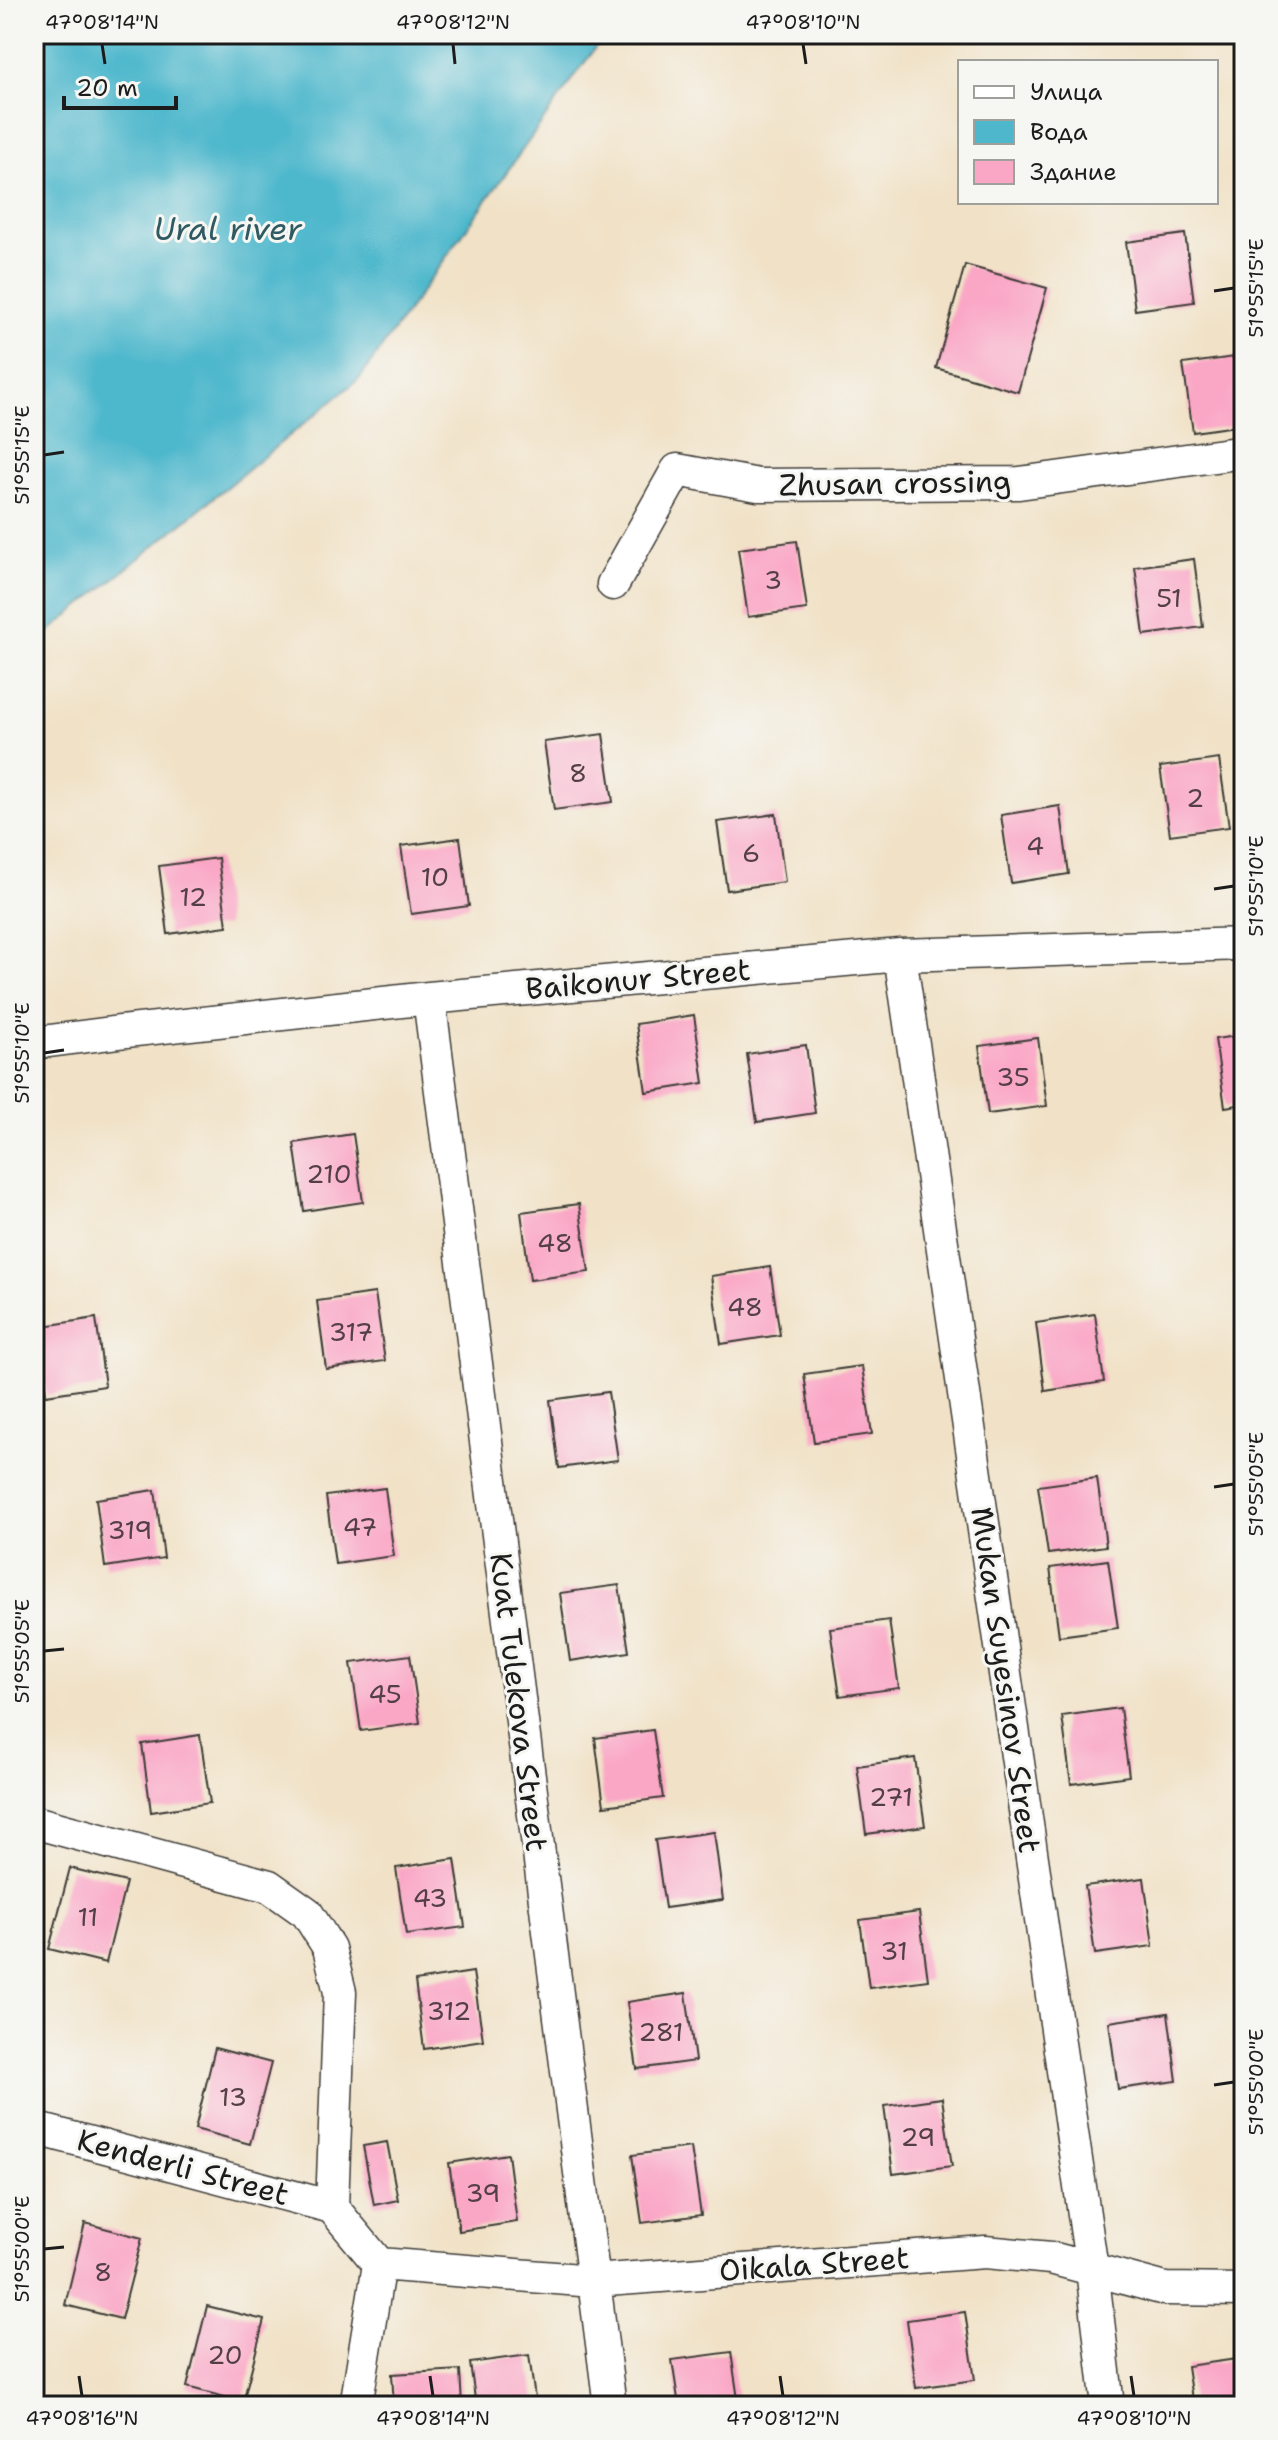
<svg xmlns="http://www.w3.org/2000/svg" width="1278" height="2440" font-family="'Shantell Sans',sans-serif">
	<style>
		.water { fill: #4eb7cc; stroke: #356a74; stroke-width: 2 }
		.building { fill: #faa7c6 }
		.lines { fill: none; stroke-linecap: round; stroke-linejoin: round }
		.street-casing { stroke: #3c3a36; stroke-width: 35 }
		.street { stroke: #fff; stroke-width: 32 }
		.ticks { fill: none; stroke: #1c1c1c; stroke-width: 3 }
		.labels { text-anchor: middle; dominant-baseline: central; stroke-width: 6; stroke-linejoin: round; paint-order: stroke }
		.number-label { font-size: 26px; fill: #543f46 }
		.street-label { font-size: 30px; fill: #1c1c1c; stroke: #f6f6f2 }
		.water-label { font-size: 32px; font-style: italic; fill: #305a62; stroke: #f6f6f2 }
		.neatline { fill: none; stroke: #1c1c1c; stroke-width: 3 }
		.ticks-label { font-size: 20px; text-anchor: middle; fill: #1c1c1c }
	</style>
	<rect width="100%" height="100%" fill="#f6f6f2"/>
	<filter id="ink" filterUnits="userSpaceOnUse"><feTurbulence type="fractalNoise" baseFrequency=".0125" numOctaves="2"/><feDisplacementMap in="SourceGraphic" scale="16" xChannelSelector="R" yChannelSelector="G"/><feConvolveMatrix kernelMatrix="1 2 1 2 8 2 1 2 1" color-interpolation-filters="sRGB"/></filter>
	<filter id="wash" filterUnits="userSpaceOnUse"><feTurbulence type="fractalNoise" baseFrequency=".006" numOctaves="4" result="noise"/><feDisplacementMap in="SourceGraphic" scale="32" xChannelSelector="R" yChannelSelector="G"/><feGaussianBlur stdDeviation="1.8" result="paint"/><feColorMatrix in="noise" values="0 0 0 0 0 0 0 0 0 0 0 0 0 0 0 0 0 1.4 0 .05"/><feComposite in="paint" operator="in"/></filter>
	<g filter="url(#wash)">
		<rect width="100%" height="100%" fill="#f1e2c7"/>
		<path class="water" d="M34,34H605L360,378L34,644Z"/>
		<g id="blocks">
			<path class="building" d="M1185,234L1194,302L1135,310L1126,242Z
				M965,265L1047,288L1018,392L936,368Z
				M1242,356L1244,425L1193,432L1183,364Z
				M797,541L807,609L748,617L738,549Z
				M1194,559L1203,627L1144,635L1135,567Z
				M603,734L613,802L554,810L544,742Z
				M1219,759L1229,827L1170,835L1160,767Z
				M1060,806L1069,874L1011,883L1001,815Z
				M776,814L785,882L727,890L717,822Z
				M460,838L469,906L411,914L401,846Z
				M218,858L227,926L168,934L159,866Z
				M694,1015L704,1083L646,1092L636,1024Z
				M1244,1035V1104L1225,1107L1215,1039Z
				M1038,1038L1047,1106L988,1114L979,1046Z
				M806,1045L815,1113L757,1122L747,1054Z
				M353,1134L363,1202L304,1211L294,1143Z
				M579,1204L589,1272L530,1280L521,1212Z
				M770,1267L780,1335L721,1344L711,1276Z
				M375,1293L385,1361L326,1369L317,1301Z
				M1095,1314L1104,1382L1045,1391L1036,1323Z
				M96,1318L105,1386L46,1395L37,1327Z
				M862,1366L872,1434L814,1442L804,1374Z
				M608,1392L618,1460L559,1468L550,1400Z
				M1097,1478L1106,1546L1048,1554L1038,1486Z
				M385,1488L394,1556L335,1564L326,1496Z
				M155,1490L164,1558L105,1567L96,1499Z
				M1108,1560L1118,1628L1059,1636L1050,1568Z
				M619,1585L629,1652L570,1661L560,1593Z
				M889,1620L899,1688L840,1696L830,1628Z
				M410,1655L420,1723L361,1731L351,1663Z
				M1120,1708L1129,1776L1071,1784L1062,1716Z
				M653,1730L663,1798L604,1806L595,1738Z
				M200,1735L210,1803L151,1812L142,1744Z
				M915,1758L925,1826L866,1834L857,1766Z
				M714,1832L723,1900L665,1908L655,1840Z
				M455,1859L465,1927L406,1935L396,1868Z
				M70,1868L126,1882L106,1963L49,1949Z
				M1144,1878L1153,1946L1095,1954L1085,1886Z
				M919,1912L928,1980L869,1988L860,1920Z
				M473,1972L483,2040L424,2049L415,1981Z
				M686,1993L695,2061L637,2069L627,2002Z
				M1168,2013L1177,2081L1118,2089L1109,2022Z
				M215,2048L271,2063L250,2144L195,2129Z
				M942,2098L952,2166L893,2174L884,2106Z
				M387,2142L398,2200L374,2205L363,2146Z
				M691,2147L701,2215L642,2223L632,2155Z
				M508,2154L517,2222L459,2231L449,2163Z
				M85,2223L142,2238L121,2319L65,2305Z
				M207,2306L264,2320L243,2402L187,2387Z
				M965,2312L975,2380L916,2388L907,2320Z
				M731,2352L739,2406H679L672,2360Z
				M529,2355L536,2406H476L470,2363Z
				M1244,2358V2406H1193L1187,2366Z
				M460,2370L462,2406H394L392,2374Z"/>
		</g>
	</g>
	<g filter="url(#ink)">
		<use href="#blocks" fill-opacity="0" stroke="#3c3a36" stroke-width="2"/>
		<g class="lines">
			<g class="street-casing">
				<path id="street" d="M613,584L677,470L758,485L1019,483L1244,452
					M900,955L1092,2269L1108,2406
					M429,998L610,2406
					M34,1043L119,1032L429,998L900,955L1244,944
					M34,1822L269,1886L307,1913L329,1948L340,1992L332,2207L379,2264L356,2406
					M34,2128L332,2207
					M379,2264L593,2281L985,2252L1051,2258L1165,2289L1244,2290"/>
			</g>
			<use href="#street" class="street"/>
		</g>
	</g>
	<path class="ticks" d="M102,44L105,64M453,44L455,64M803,44L806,64M1214,291L1234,288M44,455L64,452M1214,889L1234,886M44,1053L64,1050M1214,1487L1234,1484M44,1651L64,1649M1214,2085L1234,2082M44,2249L64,2247M79,2376L82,2396M430,2376L433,2396M780,2376L783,2396M1131,2376L1134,2396"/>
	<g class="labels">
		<g class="number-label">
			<text x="773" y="579">3</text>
			<text x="1169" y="597">51</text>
			<text x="578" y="772">8</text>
			<text x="1195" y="797">2</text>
			<text x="1035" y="845">4</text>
			<text x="751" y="852">6</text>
			<text x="435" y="876">10</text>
			<text x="193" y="896">12</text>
			<text x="1013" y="1076">35</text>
			<text x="329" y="1173">210</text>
			<text x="555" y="1242">48</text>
			<text x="745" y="1306">48</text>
			<text x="351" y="1331">317</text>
			<text x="360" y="1526">47</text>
			<text x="130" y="1529">319</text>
			<text x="385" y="1693">45</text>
			<text x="891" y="1796">271</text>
			<text x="430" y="1897">43</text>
			<text x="88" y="1916">11</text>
			<text x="894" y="1950">31</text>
			<text x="449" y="2010">312</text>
			<text x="661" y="2031">281</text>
			<text x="233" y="2096">13</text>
			<text x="918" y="2136">29</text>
			<text x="483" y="2192">39</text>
			<text x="103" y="2271">8</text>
			<text x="225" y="2354">20</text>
		</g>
		<g class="street-label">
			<text transform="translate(895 483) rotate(-1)">Zhusan crossing</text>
			<text transform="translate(638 979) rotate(-5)">Baikonur Street</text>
			<text transform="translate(1006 1680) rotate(82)">Mukan Suyesinov Street</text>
			<text transform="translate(519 1702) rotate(83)">Kuat Tulekova Street</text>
			<text transform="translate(183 2167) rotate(15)">Kenderli Street</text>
			<text transform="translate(814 2264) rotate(-4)">Oikala Street</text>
		</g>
		<g class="water-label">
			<text x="228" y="228">Ural river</text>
		</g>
	</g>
	<rect width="1278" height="2440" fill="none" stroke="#f6f6f2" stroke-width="88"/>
	<rect x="958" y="60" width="260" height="144" fill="#f6f6f2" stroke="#9f9f9c" stroke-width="2"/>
	<rect x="974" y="86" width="40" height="12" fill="#ffffff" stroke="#9f9f9c" stroke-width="2"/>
	<text x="1030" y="100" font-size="24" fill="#1c1c1c">Улица</text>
	<rect x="974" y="120" width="40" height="24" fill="#4eb7cc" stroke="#9f9f9c" stroke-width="2"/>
	<text x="1030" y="140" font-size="24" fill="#1c1c1c">Вода</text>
	<rect x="974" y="160" width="40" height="24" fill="#faa7c6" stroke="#9f9f9c" stroke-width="2"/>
	<text x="1030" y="180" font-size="24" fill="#1c1c1c">Здание</text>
	<path d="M64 96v12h112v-12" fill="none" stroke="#1c1c1c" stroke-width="4"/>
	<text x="76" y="96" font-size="24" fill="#1c1c1c" stroke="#f6f6f2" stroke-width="6" paint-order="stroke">20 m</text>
	<rect x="44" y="44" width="1190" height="2352" class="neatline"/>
	<g class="ticks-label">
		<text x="102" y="29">47°08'14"N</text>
		<text x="453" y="29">47°08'12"N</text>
		<text x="803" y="29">47°08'10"N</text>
		<text transform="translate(1256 288) rotate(-90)" y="7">51°55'15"E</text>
		<text transform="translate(22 455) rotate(-90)" y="7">51°55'15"E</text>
		<text transform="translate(1256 886) rotate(-90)" y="7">51°55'10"E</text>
		<text transform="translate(22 1053) rotate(-90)" y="7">51°55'10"E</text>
		<text transform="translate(1256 1484) rotate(-90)" y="7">51°55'05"E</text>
		<text transform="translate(22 1651) rotate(-90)" y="7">51°55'05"E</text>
		<text transform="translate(1256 2082) rotate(-90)" y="7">51°55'00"E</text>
		<text transform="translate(22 2249) rotate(-90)" y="7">51°55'00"E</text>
		<text x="82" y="2425">47°08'16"N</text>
		<text x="433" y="2425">47°08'14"N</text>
		<text x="783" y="2425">47°08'12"N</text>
		<text x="1134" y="2425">47°08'10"N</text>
	</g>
</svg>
